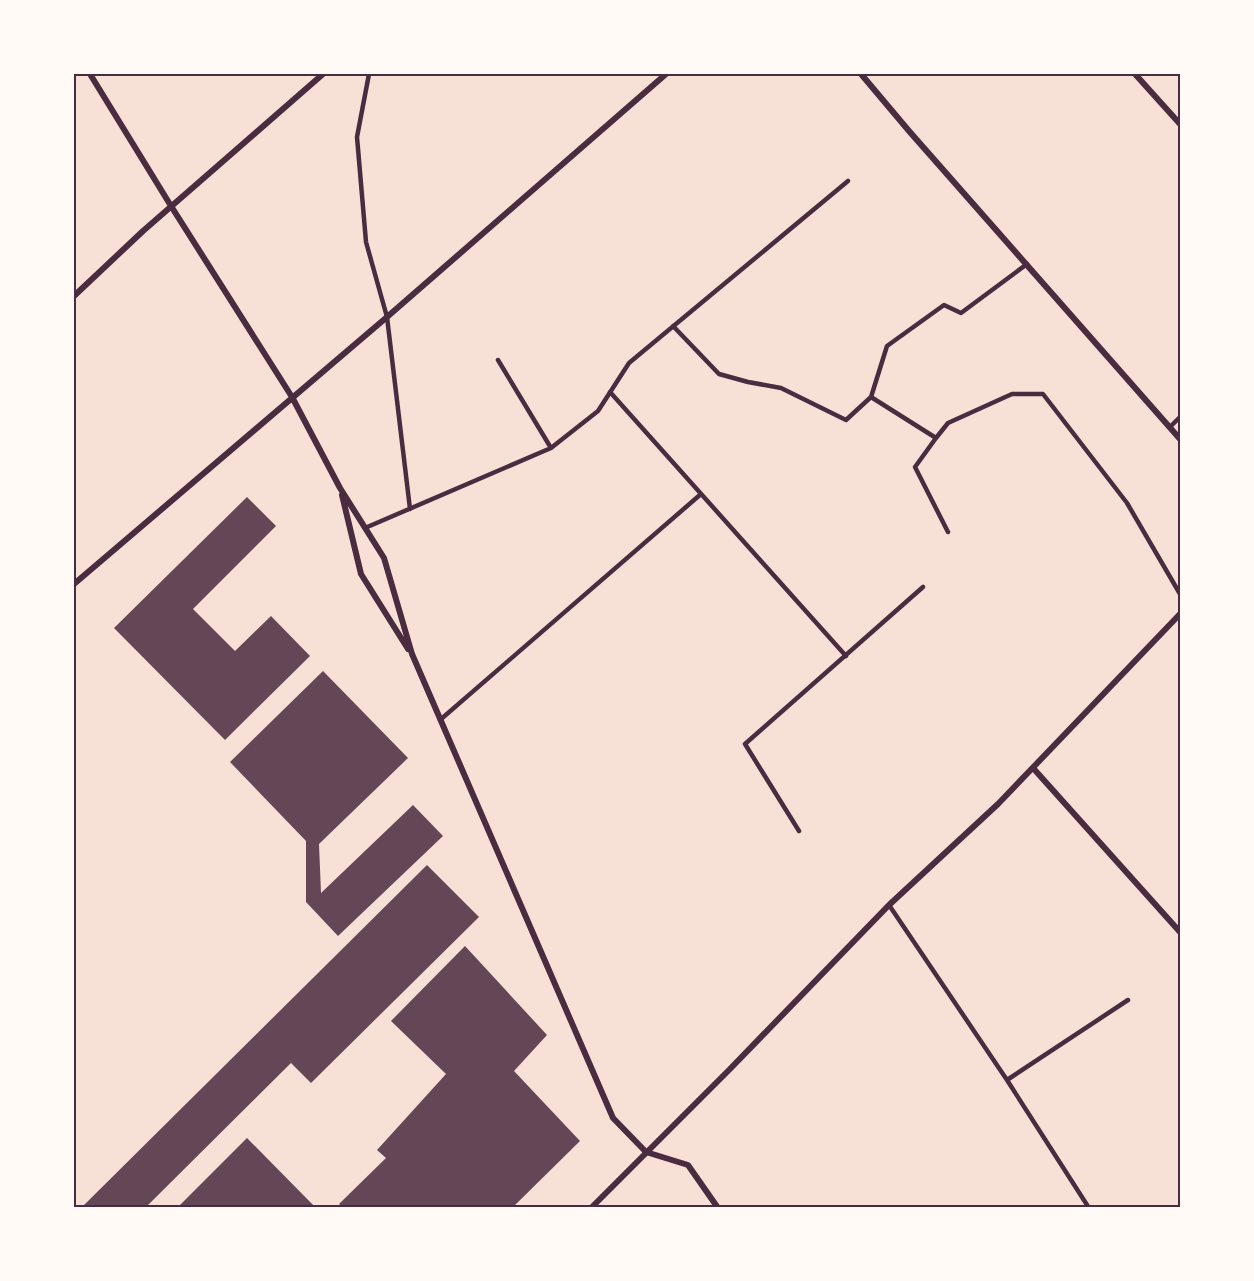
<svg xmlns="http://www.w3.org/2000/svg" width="1254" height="1281" font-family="'Space Grotesk',sans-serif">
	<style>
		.building { fill: #644757 }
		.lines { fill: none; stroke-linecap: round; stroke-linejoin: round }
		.service { stroke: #4a2c40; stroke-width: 4.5 }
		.minor { stroke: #4a2c40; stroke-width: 6 }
		.neatline { fill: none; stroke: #4a2c40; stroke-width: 2 }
	</style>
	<rect width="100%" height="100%" fill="#f7e1d7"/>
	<path class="building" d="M247,497L276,526L193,609L235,651L271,616L310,656L225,740L114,628Z
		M323,671L408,758L319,844L321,893L413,805L443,836L338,936L306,902V841L230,762Z
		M427,865L479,917L311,1083L291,1063L145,1208H81Z
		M465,946L547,1035L514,1071L580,1141L512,1208H343L339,1204L386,1158L377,1150L446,1074L391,1021Z
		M247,1138L316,1208H177Z"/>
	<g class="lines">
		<path class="service" d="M369,74L357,137L366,242L387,317L410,509
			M673,326L719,374L748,382L781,388L846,420L871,397L936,438
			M498,360L551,448
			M610,392L846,656
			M871,397L887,346L944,305L961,313L1027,264
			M1170,427L1180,417
			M365,528L551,448L598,411L629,363L848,181
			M948,532L915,467L936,438L948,423L1012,394H1043L1127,503L1180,594
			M440,720L701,494
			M799,831L745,744L923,587
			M889,905L1007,1080L1089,1208
			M1007,1080L1128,1000"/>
		<path class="minor" d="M90,74L171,206L292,397L340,488L384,558L412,654L613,1118L646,1152L688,1165L718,1208
			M861,74L909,131L1180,439
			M1135,74L1180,124
			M74,296L143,231L323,74
			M342,495L361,574L408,649
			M74,584L387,317L666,74
			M1033,768L1180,932
			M591,1208L730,1069L889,905L998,804L1180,614"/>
	</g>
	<rect width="1254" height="1281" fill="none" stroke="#fffaf5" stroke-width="150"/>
	<rect x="75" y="75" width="1104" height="1131" class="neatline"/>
</svg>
